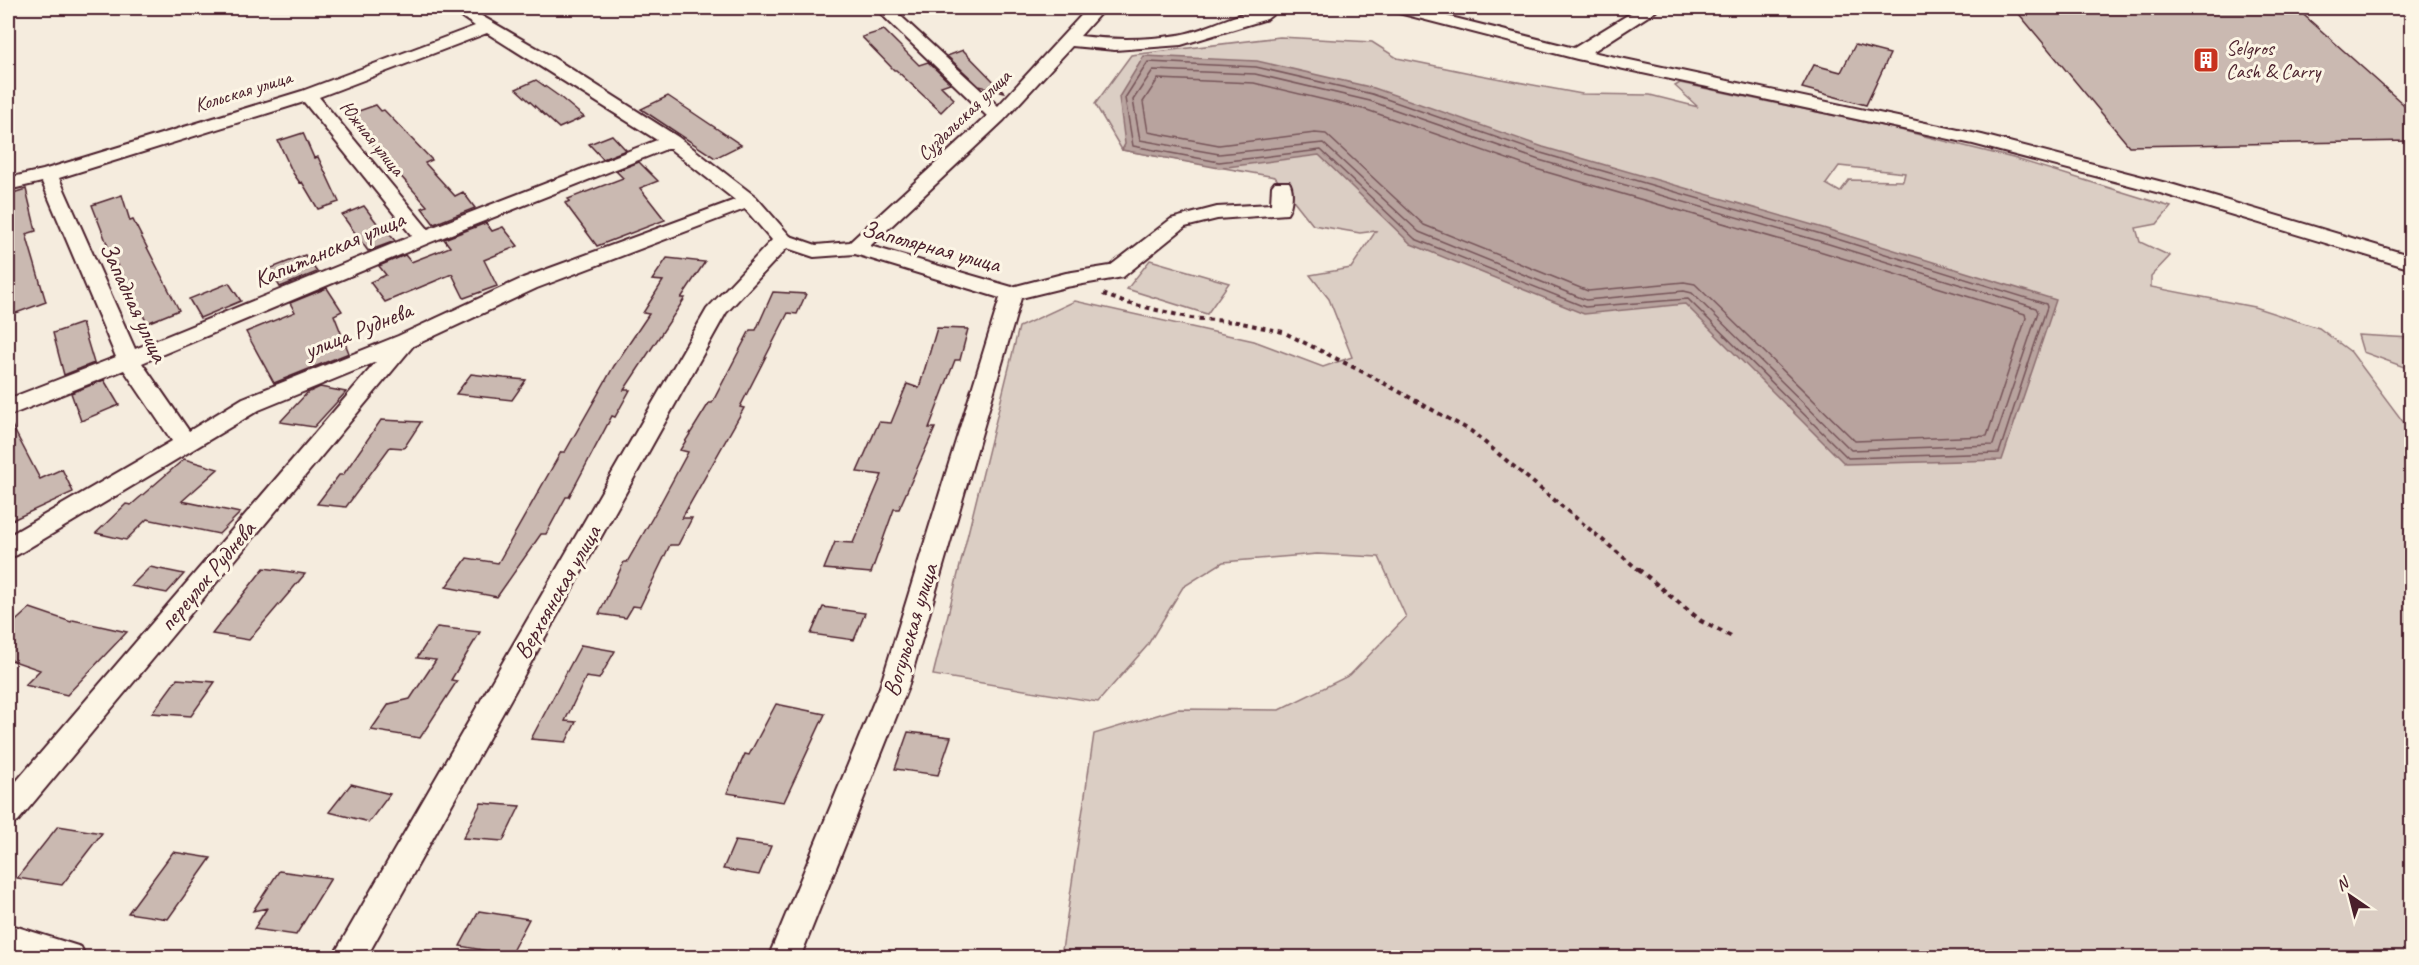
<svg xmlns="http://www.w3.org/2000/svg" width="2419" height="965" font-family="Caveat,sans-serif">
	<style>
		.green { fill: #dbcec4; stroke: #927678; stroke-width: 1.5; fill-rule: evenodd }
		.water { fill: #b8a39e; stroke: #8c6e70; stroke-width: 1.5 }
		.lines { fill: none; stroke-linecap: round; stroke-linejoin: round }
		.shore { stroke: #765459; stroke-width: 1.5 }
		.building { fill: #cab9b1; stroke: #4a1f2b; stroke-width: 1.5 }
		.minor-casing { stroke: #4a1f2b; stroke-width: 4 }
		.path-far1 { stroke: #4a1f2b; stroke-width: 4; stroke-dasharray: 4.5 4.5; stroke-linecap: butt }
		.path { stroke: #4a1f2b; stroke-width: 4.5; stroke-dasharray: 5 5; stroke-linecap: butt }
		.minor { fill: #fcf5e5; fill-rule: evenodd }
		.labels { text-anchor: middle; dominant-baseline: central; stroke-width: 6; stroke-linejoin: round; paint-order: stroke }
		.far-poi-label { font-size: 20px; fill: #4a1f2b; stroke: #fcf5e5; text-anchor: start }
		.far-street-label { font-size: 20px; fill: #4a1f2b; stroke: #fcf5e5 }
		.street-label { font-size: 24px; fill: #4a1f2b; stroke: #fcf5e5 }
	</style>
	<rect width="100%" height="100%" fill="#f5ecde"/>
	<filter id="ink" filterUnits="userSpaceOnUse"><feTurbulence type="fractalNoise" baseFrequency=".0167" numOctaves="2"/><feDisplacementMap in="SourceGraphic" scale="12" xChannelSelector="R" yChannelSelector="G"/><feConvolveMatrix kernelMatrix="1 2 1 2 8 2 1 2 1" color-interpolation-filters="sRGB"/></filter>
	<g filter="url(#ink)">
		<path class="green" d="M1280,37L1372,42L1397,58L1480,75L1582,94L1650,95L1698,107L1675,86L1680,83L1892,128L2013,158L2171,207L2157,224L2136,228L2140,242L2170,256L2151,276V287L2254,307L2319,328L2351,352L2407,427L2411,441V957H1061L1094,734L1177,709L1279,710L1350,675L1406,617L1379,557L1317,554L1223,562L1183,587L1147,646L1098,702L933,675L1019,327L1075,301L1254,341L1323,367L1352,357L1329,299L1310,275L1351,268L1376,231L1360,233L1313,225L1275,177L1122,150L1095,104L1131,55ZM1839,166L1905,173L1903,181L1849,180L1840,192L1826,184Z
			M1150,260L1229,283L1207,314L1127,289Z
			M2358,335L2411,338V394L2407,368L2363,352Z"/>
		<path class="water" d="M1144,56L1257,61L1374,88L1543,147L1823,228L2056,300L2002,460L1845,464L1685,304L1584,314L1411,244L1319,155L1219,168L1122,150L1125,144L1119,97Z"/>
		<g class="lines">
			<path class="shore" d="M1148,62L1256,67L1372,94L1541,153L1821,234L2046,304L2047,307L1999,453L1848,458L1688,299L1585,307L1415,239L1321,150L1219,162L1133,146L1125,98Z
				M1153,70L1255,74L1370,101L1539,160L1819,241L2036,308L2038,312L1993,445L1851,450L1692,293L1684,291L1586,300L1419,232L1323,143L1219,154L1140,140L1133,100Z
				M1158,79L1254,83L1367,110L1536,169L1816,250L2025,314L2026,318L1987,436L1855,441L1695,284L1684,282L1588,291L1424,225L1326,134L1315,133L1219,145L1148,132L1143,102Z"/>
		</g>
		<path class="building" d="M2014,8H2296L2412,112V141L2129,146Z
			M884,30L919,65L928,62L950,83L941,86L954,99L941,112L896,70H894L862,37Z
			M1855,45L1890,54L1866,105L1802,88L1814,65L1841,72Z
			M963,50L1004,92L979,86L947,56Z
			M536,80L560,97L584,117L559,128L516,89Z
			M668,96L683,106L741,145L715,158L641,109Z
			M376,105L381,111L384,110L432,160L425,163L455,196L463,192L475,208L434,224L422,208L427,206L347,115Z
			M303,133L314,158L318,157L339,202L318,209L302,182L300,183L293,173L278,141Z
			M612,135L626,150L603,159L589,144Z
			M639,162L658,181L640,188L665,220L597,246L565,203L570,201L568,199L623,178L616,171Z
			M26,189L36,231L26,234L46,302L8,316V192L13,193Z
			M122,195L130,221L133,220L179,310L147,323L109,249L92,205Z
			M364,206L380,227L383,226L395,241L368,251L342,215Z
			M486,223L492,231L503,227L518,246L484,260L497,286L464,298L452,274L385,302L370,282L386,275L379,266L405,255L411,262L450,247L444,239Z
			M305,255L317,272L280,287L269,269Z
			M667,258L705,262L681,298H685L624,390H630L615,417L612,416L569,497H566L546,534H541L497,597L446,587L467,558L498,563L561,452H565L614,366L649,314L643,313L663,281L652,280Z
			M229,283L241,301L200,318L189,299Z
			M327,288L342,311L334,315L349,353L274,383L246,332L295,312L290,303Z
			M773,292L806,294L797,314L788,313L740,407L744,408L682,518H692L678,545H670L640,607L633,606L626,618L599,614L624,562H627L654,515L688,452L680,450L709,403H712L750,330H756Z
			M82,323L94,363L64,375L53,333Z
			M937,328L968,329L960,360H955L929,428H935L899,509H894L871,573L824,569L835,542L853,543L882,475L857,472L879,422L891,423L907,384L919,388Z
			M471,374L504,378L526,380L512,400L456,394Z
			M104,380L119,405L81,421L71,393Z
			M320,387L346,392L314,427L280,422L307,393Z
			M8,418L40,479L62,469L73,492L8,522Z
			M381,420L421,422L404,448L390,447L346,507L317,504L339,475H343Z
			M184,459L218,469L182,501L240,513L219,534L147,519L126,540L96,533L126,504L131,505Z
			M150,567L184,574L167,593L131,586Z
			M264,568L305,574L249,640L212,634Z
			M823,607L865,613L854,640L811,634Z
			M30,608L71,622L73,620L127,632L67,695L25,685L40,670L8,659V628Z
			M437,627L480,632L451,680L457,681L420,738L371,730L389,704L410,699L436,660L417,658Z
			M581,645L615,651L599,679L586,677L565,721L576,722L566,742L531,739Z
			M177,679L215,682L191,716L152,713Z
			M776,704L825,714L784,802L727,793L745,754L749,755Z
			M908,732L951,737L938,775L895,769Z
			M351,784L390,794L369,822L329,812Z
			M481,803L520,806L503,841L463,838Z
			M58,826L102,833L62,885L17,878Z
			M735,841L771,846L759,875L723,869Z
			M173,852L211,858L168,919L128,913Z
			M279,871L331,878L296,935L254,929L267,908L253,911Z
			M479,911L529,919L510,955L460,946Z"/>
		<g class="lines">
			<g class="minor-casing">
				<path id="minor" d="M449,8H468L549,55L678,137L756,197L790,236L816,245L850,242L987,116L875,8H892L998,106L1088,8H1105L1080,36C1113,40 1146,40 1178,35C1211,30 1249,4 1281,8L1267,19L1181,45L1115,50L1072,46L1004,120L870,246L1012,287L1066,273L1110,266L1171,219L1217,207L1271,204L1272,186L1275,182H1289C1294,189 1292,207 1287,214L1217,219L1185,227L1123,277L1066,287L1021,298L908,687L800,958H768L880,687L1000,298L855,254L814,257L787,248L726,313L366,958H332L707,309L772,240L745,209L537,288L413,346L18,821L8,825V791L376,362L259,410L17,555L8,558V536L172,441L124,370L8,416V399L116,357L42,182L8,190V178L43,170L302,91L475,26ZM487,33L657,140L428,229L319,97ZM304,102L412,236L135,349L59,178ZM669,148L735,200L523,278L398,336L243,398L189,431L142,363L431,242Z
					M1389,8H1415L1574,48L1639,8H1658L1656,11L1592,52L1982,135L2174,185L2412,256V269L2160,193L1973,144L1577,59L1391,11Z
					M8,924L81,947L86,958H19L8,954Z"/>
			</g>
			<path class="path-far1" d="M1103,294L1123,302L1191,318L1237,322L1283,332L1367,374L1471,431L1640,571"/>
			<path class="path" d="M1638,569L1701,621L1735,638"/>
			<use href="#minor" class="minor"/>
		</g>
	</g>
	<defs>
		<g id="building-square" transform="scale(1.35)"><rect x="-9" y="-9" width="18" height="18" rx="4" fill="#c8321e" stroke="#fcf5e5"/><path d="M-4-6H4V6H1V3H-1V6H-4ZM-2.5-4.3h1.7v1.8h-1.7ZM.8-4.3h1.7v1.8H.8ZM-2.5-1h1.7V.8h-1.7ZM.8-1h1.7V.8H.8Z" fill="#fff"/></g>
	</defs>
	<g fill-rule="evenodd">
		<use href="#building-square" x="2206" y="60"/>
	</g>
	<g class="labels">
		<g class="far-poi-label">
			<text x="2226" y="48">Selgros<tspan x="2226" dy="23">Cash &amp; Carry</tspan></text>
		</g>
		<g class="far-street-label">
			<text transform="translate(243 91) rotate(-17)">Кольская улица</text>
			<text transform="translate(964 115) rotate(-44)">Суздальская улица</text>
			<text transform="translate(372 138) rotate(51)">Южная улица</text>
		</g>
		<g class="street-label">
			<text transform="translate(931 246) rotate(15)">Заполярная улица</text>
			<text transform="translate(329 249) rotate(-23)">Капитанская улица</text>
			<text transform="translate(134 302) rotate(65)">Западная улица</text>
			<text transform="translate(358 330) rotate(-22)">улица Руднева</text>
			<text transform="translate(207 576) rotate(-50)">переулок Руднева</text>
			<text transform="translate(557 592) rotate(-60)">Верхоянская улица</text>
			<text transform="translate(910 630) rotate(-73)">Вогульская улица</text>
		</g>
	</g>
	<rect width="2419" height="965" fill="none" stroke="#fcf5e5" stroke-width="30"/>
	<rect x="15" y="15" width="2389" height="935" fill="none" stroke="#4a1f2b" stroke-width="2" filter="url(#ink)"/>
	<g transform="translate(2350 896) rotate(325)" stroke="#fcf5e5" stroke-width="4.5" paint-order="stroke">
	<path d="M0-4.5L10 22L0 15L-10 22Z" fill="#4a1f2b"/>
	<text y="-9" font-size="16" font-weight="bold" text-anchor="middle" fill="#4a1f2b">N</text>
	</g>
</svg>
